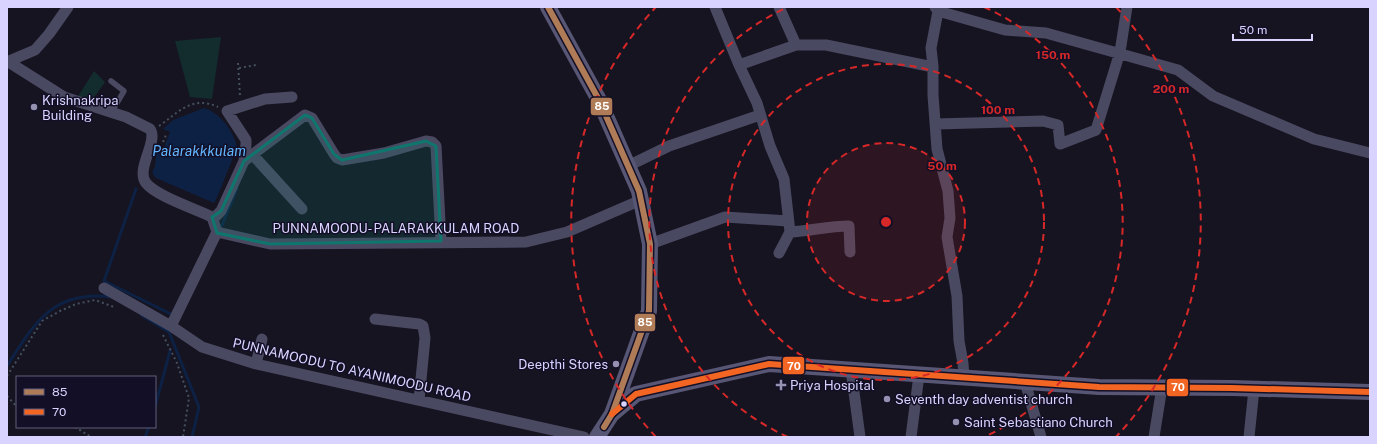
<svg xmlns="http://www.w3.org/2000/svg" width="1377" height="444" font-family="'Public Sans',sans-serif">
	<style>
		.green { fill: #132c2d }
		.water { fill: #0d2144 }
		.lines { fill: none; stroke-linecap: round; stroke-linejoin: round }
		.stream { stroke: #0d2144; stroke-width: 3 }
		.path { stroke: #44505f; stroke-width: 2; stroke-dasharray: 2 3; stroke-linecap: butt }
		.lane { stroke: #4a4962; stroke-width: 5.5 }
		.street { stroke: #4a4962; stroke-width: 11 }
		.secondary { stroke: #575674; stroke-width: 16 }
		.bus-1-casing { stroke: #130f26; stroke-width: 9 }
		.bus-2-casing { stroke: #130f26; stroke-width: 9 }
		.bus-1 { stroke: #b07c57; stroke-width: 6 }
		.bus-2 { stroke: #f26522; stroke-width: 6 }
		.marked { fill: #0f766e; fill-opacity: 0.2; stroke: #0f766e; stroke-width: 3; stroke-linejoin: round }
		.ring { fill: none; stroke: #d62828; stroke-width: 2; stroke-dasharray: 7 5 }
		.poi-dot { fill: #9591b1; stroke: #130f26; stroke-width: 1.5 }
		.bus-dot { fill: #d9d4ff; stroke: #130f26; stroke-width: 1.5 }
		.labels { text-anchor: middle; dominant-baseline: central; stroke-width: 3; stroke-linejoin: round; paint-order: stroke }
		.poi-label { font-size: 13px; fill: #d9d4ff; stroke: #130f26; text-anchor: start }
		.street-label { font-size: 13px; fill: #d9d4ff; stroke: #130f26 }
		.water-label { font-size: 14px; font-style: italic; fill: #62b6ff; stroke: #130f26 }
		.centre { fill: #d62828; stroke: #130f26; stroke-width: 2 }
		.ring-label { font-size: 12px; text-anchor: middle; font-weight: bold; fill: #d62828; stroke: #130f26; stroke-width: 3; stroke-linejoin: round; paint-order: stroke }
		.line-badge { stroke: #130f26; stroke-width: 1.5 }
		.badge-label { font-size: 11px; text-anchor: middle; font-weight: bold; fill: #fff }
	</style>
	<rect width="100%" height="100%" fill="#161421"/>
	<path class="green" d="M221,37L212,99L190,97L175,41Z
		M94,71L105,82L91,102L77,98Z"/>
	<path class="water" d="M204,108C219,112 235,132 237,148C233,156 217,200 214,203L156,178L152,173L155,166L157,148L163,150L170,132L163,129L173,120Z"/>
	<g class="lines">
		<path class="stream" d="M136,189L104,281L173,315
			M220,230L237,189
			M141,315L169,332L199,407L192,437
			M7,366C35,322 53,290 112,297
			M155,407L170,351
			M145,437L149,427"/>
		<path class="path" d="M238,63L240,96
			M239,68L256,65
			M159,126C179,112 192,95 218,107
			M163,142L166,135
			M163,335L177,363L189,398L183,437
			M7,376L42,321L60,311L76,304L95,300L114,307
			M7,396L17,407
			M75,427L91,437"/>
		<path class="lane" d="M111,81L124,91L111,113"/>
		<path class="street" d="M715,7L739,65L796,45H826L933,67
			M779,7L796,45
			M935,7L938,11L931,48L933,66V95L937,149L948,191L950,218L947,237L957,296L959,341L963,363L964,378
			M938,11L1005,30L1046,33L1178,70L1213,96L1314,139L1370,153
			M7,61L64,97L126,117L150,129C159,141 135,169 146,183C156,196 196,209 212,217L217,232L171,326L202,347L256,364L584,437
			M9,61L35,50L49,34L68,7
			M739,65L757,103L770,146L784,179L790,232C811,231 828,226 849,226L850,252
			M936,124L1043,121L1058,125L1060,144L1096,130L1120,52L1127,7
			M252,154L302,209
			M244,161L305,115L312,118L334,154L337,158L342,160L384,153L426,141L432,142L436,146L441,241
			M628,166L669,146L760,115
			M212,217L216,216L221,211L244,161L246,145V140L227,111L265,99L292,97
			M217,232L270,244L526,242L567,232L641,200
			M650,244L725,217L788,221
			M779,253L790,232
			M104,288L171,326
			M375,319L419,324L423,326L425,338L419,400
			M256,364L262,339
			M851,370L860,437
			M1025,382L1041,437
			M911,437L919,375
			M1154,437L1162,387
			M1249,437L1254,389"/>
		<path class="secondary" d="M548,7L599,100L639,191L650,244L649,311L612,414L597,437
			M612,414L636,394L769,364L1099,387L1232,388L1370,392"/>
		<g class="bus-1-casing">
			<path id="bus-1" d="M548,7L599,100L639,191L650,244L649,311L612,414L604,427"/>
		</g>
		<g class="bus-2-casing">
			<path id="bus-2" d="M612,414L636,394L769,364L1099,387L1232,388L1370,392"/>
		</g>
		<use href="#bus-1" class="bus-1"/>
		<use href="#bus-2" class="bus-2"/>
	</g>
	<path class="marked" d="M305,115L312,118L334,154L342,160L426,141L436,146L441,241L270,244L217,233L212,217L221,211L244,161Z"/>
	<circle cx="886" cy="222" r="79" fill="#d62828" fill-opacity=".12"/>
	<g class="ring">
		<circle cx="886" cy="222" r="79"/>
		<circle cx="886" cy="222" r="158"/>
		<path d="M788 437A236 236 0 0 1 788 7M984 7A236 236 0 0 1 984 437"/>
		<path d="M656 437A315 315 0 0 1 656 7M1116 7A315 315 0 0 1 1116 437"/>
	</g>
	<g class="poi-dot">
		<circle cx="34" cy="107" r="4"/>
		<circle cx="616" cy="364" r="4"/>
		<path d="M779 379h4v4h4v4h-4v4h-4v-4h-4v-4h4z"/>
		<circle cx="887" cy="399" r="4"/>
		<circle cx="956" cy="422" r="4"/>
	</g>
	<circle class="bus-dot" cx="624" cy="404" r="3.5"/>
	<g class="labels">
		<g class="poi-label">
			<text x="42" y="100">Krishnakripa<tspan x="42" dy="15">Building</tspan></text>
			<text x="608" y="364" text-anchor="end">Deepthi Stores</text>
			<text x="790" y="385">Priya Hospital</text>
			<text x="895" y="399">Seventh day adventist church</text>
			<text x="964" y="422">Saint Sebastiano Church</text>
		</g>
		<g class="street-label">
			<text x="396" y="228">PUNNAMOODU- PALARAKKULAM ROAD</text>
			<text transform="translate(352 370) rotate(13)">PUNNAMOODU TO AYANIMOODU ROAD</text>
		</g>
		<g class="water-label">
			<text x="199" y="151">Palarakkkulam</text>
		</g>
	</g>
	<circle cx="886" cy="222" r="6" class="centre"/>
	<g class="ring-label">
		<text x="1053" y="59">150 m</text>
		<text x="1171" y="93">200 m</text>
		<text x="998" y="114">100 m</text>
		<text x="942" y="170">50 m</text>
	</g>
	<g class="line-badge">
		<rect x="590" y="97" width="23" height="19" rx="4" fill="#b07c57"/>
		<rect x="634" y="313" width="22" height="19" rx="4" fill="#b07c57"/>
		<rect x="782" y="356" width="23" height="19" rx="4" fill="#f26522"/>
		<rect x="1166" y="378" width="23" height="19" rx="4" fill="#f26522"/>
	</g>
	<g class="badge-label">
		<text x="602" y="110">85</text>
		<text x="645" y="326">85</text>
		<text x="794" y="370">70</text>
		<text x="1178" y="391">70</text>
	</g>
	<rect width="1377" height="444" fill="none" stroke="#d9d4ff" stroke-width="16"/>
	<rect x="16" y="376" width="140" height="52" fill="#130f26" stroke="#625e7d"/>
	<rect x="24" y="389" width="20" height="6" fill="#b07c57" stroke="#625e7d"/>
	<text x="52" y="396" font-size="12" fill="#d9d4ff">85</text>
	<rect x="24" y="409" width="20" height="6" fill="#f26522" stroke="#625e7d"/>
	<text x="52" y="416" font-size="12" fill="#d9d4ff">70</text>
	<path d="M1233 34v6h79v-6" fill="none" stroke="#d9d4ff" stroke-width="2"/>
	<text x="1239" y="34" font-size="12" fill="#d9d4ff" stroke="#130f26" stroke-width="3" paint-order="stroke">50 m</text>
</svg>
